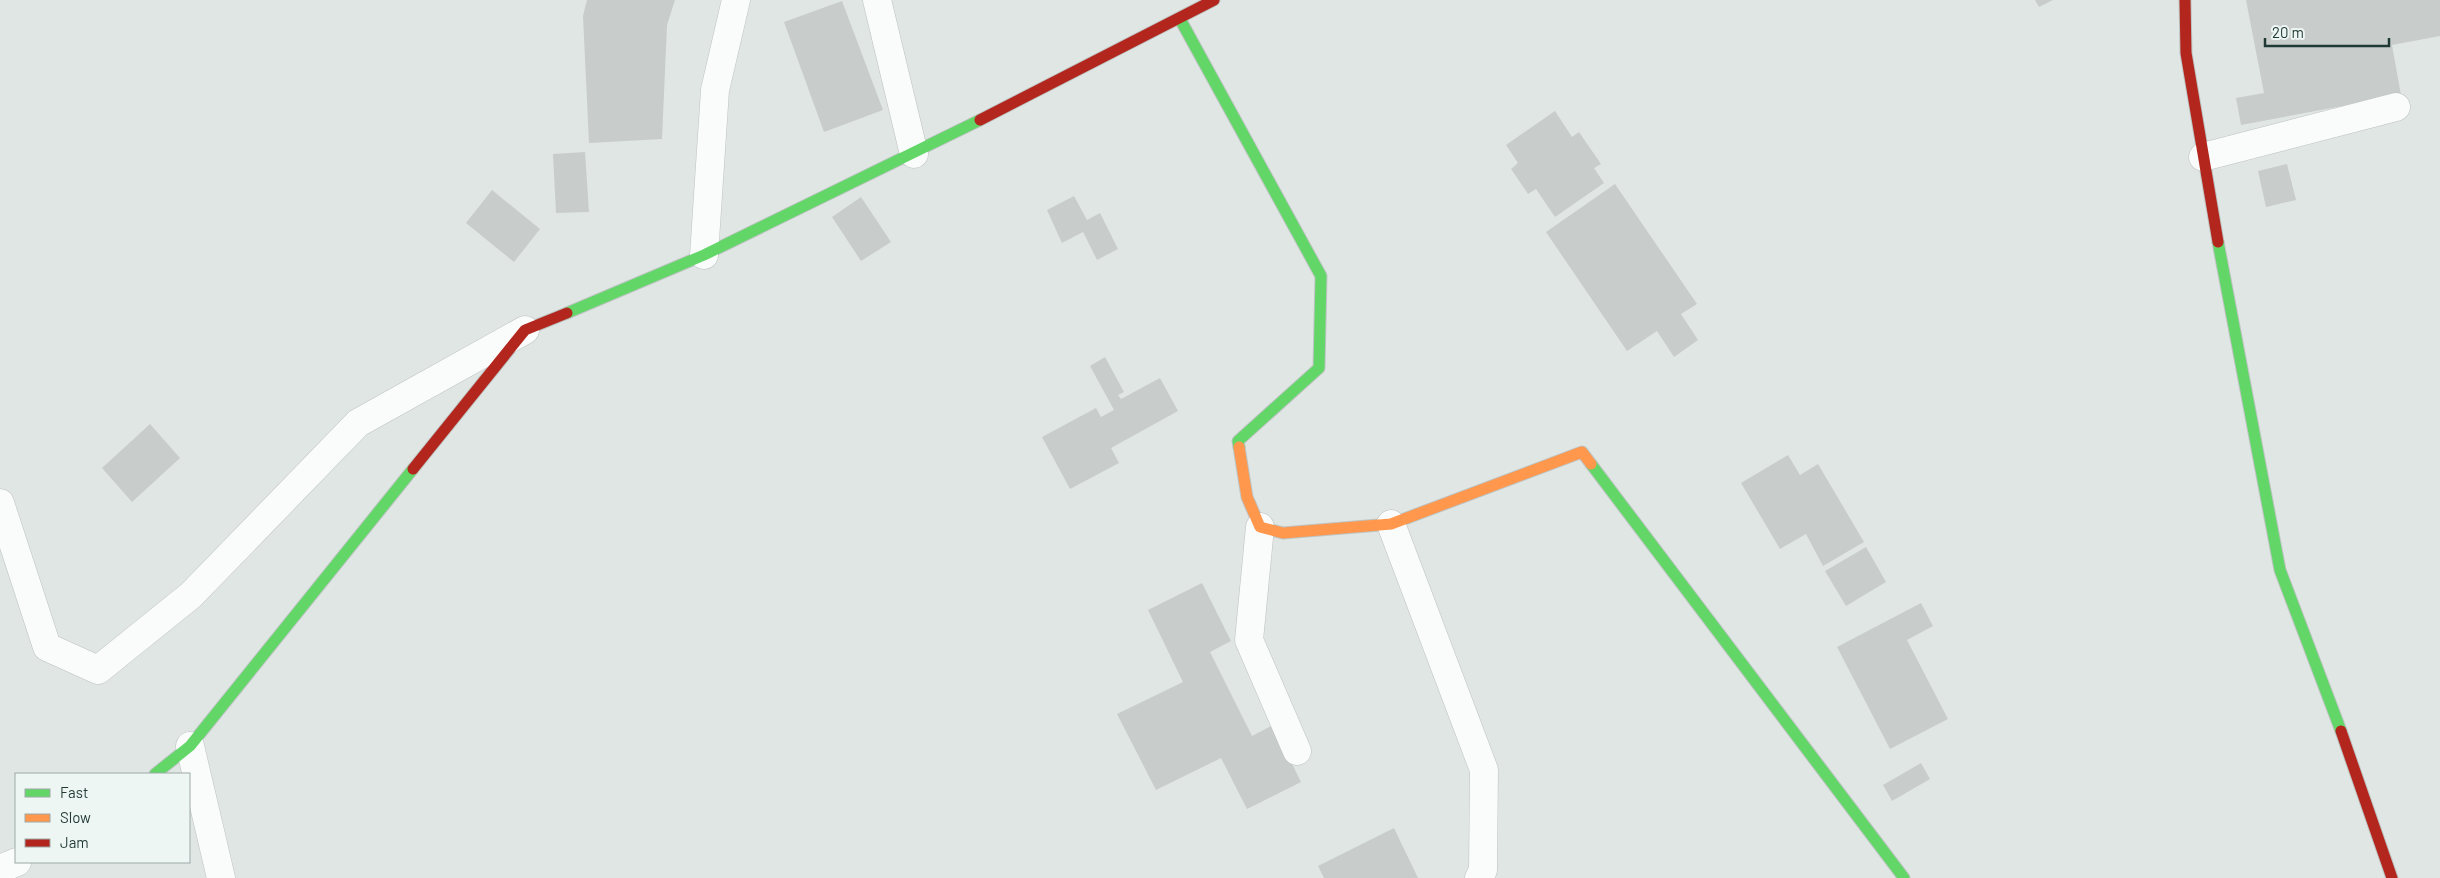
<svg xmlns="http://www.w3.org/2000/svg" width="2440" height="878" font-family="Barlow,sans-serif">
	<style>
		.building { fill: #c8cdcc }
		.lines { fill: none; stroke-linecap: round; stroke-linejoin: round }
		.street-casing { stroke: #bdc3c1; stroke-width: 29 }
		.fast-casing { stroke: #bdc4c2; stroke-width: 13 }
		.slow-casing { stroke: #bdc4c2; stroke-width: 13 }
		.jam-casing { stroke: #bdc4c2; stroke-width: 13 }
		.street { stroke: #fafbfb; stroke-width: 28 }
		.fast { stroke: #63d668; stroke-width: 11 }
		.slow { stroke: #ff974d; stroke-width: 11 }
		.jam { stroke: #b3261e; stroke-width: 11 }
	</style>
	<rect width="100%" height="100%" fill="#e0e6e4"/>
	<path class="building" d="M587,0H675L667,25L662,139L589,143L583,16Z
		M2035,0H2053L2039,7Z
		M2246,0H2440V36L2392,45L2401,95L2241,125L2236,98L2264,93Z
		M842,1L883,110L824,132L784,22Z
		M1555,111L1572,137L1579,132L1601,164L1594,168L1604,183L1555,217L1536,189L1528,194L1511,169L1518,163L1506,145Z
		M585,152L589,212L556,213L553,154Z
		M2287,164L2296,200L2266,207L2258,171Z
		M1615,184L1697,304L1681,314L1698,340L1674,357L1657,331L1627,351L1546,232Z
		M492,190L540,229L514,262L466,223Z
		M1074,196L1087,220L1100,213L1118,249L1097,260L1083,232L1062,243L1047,210Z
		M861,197L891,242L861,261L832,217Z
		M1105,357L1124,392L1118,395L1121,399L1160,378L1178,411L1111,448L1119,463L1070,489L1042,437L1096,408L1101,417L1114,410L1090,366Z
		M150,424L180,458L132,502L102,468Z
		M1788,455L1800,475L1818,464L1864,542L1823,566L1806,534L1780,549L1741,483Z
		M1866,547L1886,582L1846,606L1825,571Z
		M1202,583L1231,641L1210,652L1252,736L1273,725L1301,782L1247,809L1221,758L1156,790L1117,714L1183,682L1148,610Z
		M1921,603L1933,626L1907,640L1948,719L1890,749L1837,647Z
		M1921,763L1930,779L1892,801L1883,785Z
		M1394,828L1418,878H1324L1318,866Z"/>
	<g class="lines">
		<g class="street-casing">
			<path id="street" d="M877,0L914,154
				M2203,157L2396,107
				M704,255L715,90L736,0
				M0,503L47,647L98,670L191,595L358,423L525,330
				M1391,524L1484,770L1483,870L1479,878
				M1260,527L1249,640L1297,751
				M190,746L221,878
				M0,869L17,862"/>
		</g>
		<g class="fast-casing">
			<path id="fast" d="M1180,19L1321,276L1319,368L1238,441L1239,447
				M2218,242L2280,570L2341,731
				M567,313L704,255L980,120
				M1591,464L1904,878
				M155,774L190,746L413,469"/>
		</g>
		<g class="slow-casing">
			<path id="slow" d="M1239,447L1247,497L1260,527L1283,533L1391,524L1582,452L1591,464"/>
		</g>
		<g class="jam-casing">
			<path id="jam" d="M2185,0L2186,53L2218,242
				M980,120L1214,0
				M413,469L525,330L567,313
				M2341,731L2392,878"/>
		</g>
		<use href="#street" class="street"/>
		<use href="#fast" class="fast"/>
		<use href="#slow" class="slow"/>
		<use href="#jam" class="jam"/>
	</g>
	<rect x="15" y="773" width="175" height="90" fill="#eef6f3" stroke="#9baaa7"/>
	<rect x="25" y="789" width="25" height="8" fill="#63d668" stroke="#9baaa7"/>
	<text x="60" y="798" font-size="15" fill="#1f3934">Fast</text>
	<rect x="25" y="814" width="25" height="8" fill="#ff974d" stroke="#9baaa7"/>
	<text x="60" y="823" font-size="15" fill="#1f3934">Slow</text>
	<rect x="25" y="839" width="25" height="8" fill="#b3261e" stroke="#9baaa7"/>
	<text x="60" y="848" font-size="15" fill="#1f3934">Jam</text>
	<path d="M2265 38v8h124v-8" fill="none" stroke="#1f3934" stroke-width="2.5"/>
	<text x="2272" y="38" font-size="15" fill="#1f3934" stroke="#eef6f3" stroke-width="4" paint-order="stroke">20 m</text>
</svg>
